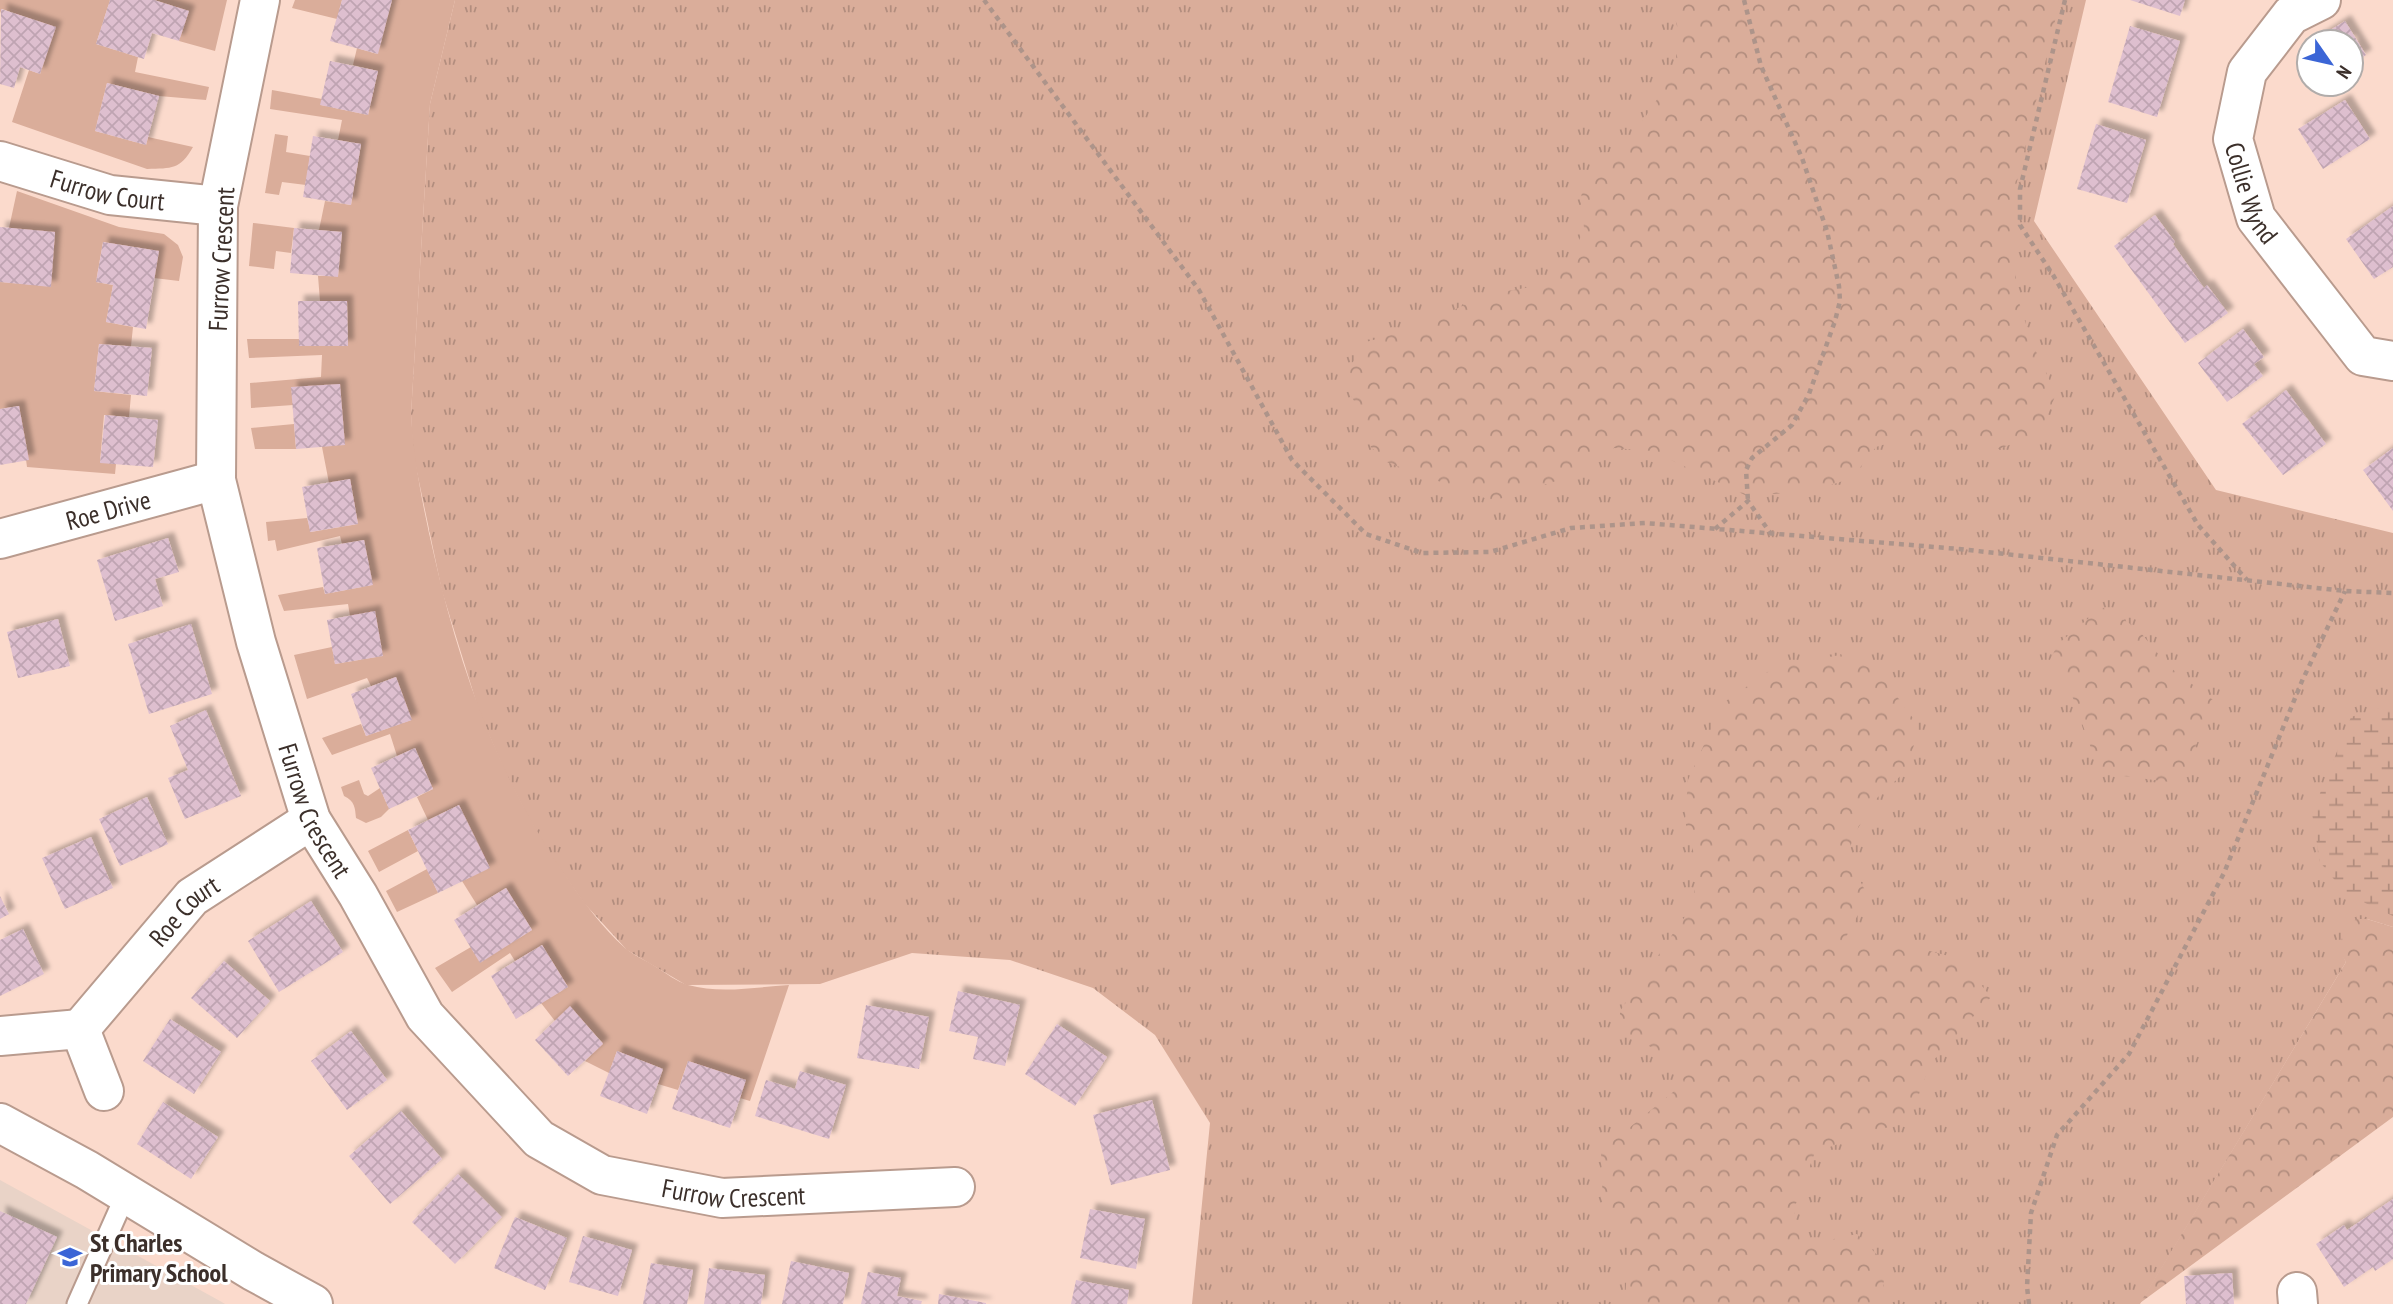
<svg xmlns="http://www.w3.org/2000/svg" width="2393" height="1304" font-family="'PT Sans Narrow',sans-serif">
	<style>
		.education { fill: #e9d3c7 }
		.grass { fill: url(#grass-tufts) }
		.forest { fill: url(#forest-crowns) }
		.wetland { fill: url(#wetland-marsh) }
		.garden { fill: #daad9a }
		.building { fill: url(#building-cross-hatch); filter: url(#shadow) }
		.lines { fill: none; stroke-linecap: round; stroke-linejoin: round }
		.service-casing { stroke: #b99b8e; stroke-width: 23 }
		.minor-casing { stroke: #b99b8e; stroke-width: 42 }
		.tertiary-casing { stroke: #b99b8e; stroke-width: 42 }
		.path { stroke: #ad948a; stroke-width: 4.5; stroke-dasharray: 5 5; stroke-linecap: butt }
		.service { stroke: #fff; stroke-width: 19 }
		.minor { stroke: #fff; stroke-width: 38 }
		.tertiary { stroke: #fff; stroke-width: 38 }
		.labels { text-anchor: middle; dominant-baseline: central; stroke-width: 6; stroke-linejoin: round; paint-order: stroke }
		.street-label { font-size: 26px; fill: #3b2f2a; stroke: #fff }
		.poi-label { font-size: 26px; font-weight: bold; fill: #3b2f2a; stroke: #fff; text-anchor: start }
	</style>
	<defs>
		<pattern id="grass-tufts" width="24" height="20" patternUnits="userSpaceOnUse" patternTransform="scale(1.75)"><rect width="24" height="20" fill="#daad9a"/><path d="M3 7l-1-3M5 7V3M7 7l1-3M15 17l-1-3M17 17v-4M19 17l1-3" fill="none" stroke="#b28d7e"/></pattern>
		<pattern id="forest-crowns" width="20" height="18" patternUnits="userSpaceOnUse" patternTransform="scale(1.75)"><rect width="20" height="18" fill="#daad9a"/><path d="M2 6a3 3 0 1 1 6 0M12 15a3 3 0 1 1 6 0" fill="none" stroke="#b28d7e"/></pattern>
		<pattern id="wetland-marsh" width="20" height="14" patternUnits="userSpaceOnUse" patternTransform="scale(1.75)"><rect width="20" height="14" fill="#daad9a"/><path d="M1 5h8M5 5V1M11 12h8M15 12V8" fill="none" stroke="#b28d7e"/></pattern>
		<pattern id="building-cross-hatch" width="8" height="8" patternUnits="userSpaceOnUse" patternTransform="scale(1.75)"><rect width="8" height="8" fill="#debfcf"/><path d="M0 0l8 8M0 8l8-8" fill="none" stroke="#bfa4b2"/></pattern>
		<filter id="shadow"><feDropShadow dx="6" dy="-6" stdDeviation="2" flood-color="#0004"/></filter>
	</defs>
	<rect width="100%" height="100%" fill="#fbdacc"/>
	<path class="education" d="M0,1180L220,1301L225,1304H0Z"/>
	<path class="grass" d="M455,0H2086L2034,221L2216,490L2393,533V927L2367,919L2343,956L2346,962L2140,1304H1192L1210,1123L1155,1035L1093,988L1010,960L912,953L820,984L686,985L627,950L584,903L549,853L526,813L505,772L479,711L442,591L413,453L411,414L430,104Z"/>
	<path class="forest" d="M1670,0H2060L2015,190L2013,223L2017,296L2032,343L2056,394L2040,433L1999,449L1910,436L1876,447L1852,478L1813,491L1747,496L1652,451L1614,448L1581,473L1493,501L1386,462L1370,446L1369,426L1347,389L1349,368L1366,342L1405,331L1436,319L1484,295L1525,288L1549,279L1572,258L1584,228L1581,197L1587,172L1609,152L1629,141L1660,95L1676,63L1677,26Z
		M2102,607L2137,628L2168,666L2217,703L2177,783L2100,773L2073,698L2049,662L2058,644Z
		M1840,655L1879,672L1918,725L1909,768L1877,798L1853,836L1848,858L1868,896L1838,952L1892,941L1960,959L1991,997L1931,1063L1909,1120L1815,1152L1794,1209L1801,1246L1857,1234L1885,1263L1882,1304H1625L1629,1229L1603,1210L1601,1151L1684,1083L1678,1061L1620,1031V1011L1693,905L1697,865L1685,821L1688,780L1723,703L1775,667Z
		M2356,919H2367L2393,927V1117L2140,1303L2346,962L2338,950L2344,932Z"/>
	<path class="wetland" d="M2393,704V916L2346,894L2320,862L2312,813L2351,717Z"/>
	<path class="garden" d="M0,0H110L96,44L138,57L135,72L209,87L206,100L159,96L107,83L95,131L146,145L148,137L193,147C180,170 172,168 147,169L12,122L29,70L40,74L55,27L2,9L0,13Z
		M154,0H227L215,51L179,41L188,11Z
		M295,0H342L337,19L292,8Z
		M392,0H455L430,104L411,414C414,462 423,508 434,555C460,671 501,785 570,882C584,903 609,936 629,951C637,957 647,961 656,967C666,973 677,982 688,985C720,994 757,987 789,985L750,1101L740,1098L745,1080L688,1061L678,1090L658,1084L663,1069L617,1051L609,1073L585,1061L603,1043L570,1007L555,1021L541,1003L568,987L542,945L515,961L510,953L452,992L435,968L471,947L480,962L532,930L506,888L477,905L462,881L459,805L428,820L417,797L433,789L415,748L397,756L390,734L332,755L322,738L361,724L366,736L411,720L396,677L371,686L367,678L307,699L294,655L332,647L335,664L382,656L375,612L350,616L348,604L284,611L278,595L323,587L325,594L372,585L364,540L342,544L340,536L277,551L275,540L268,541L266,522L307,518L311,532L358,524L350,479L329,483L322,447L293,405L251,408L250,383L321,377L322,355L249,358L247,339H299V346H348L347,301H320L318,276H338L342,232L319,230L325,201L351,205L361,144L338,140L342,120L270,109L272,90L322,99L321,105L368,115L378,71L353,65L357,48L377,54Z
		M275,134L288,136L286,152L310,156L306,185L282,182L279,195L265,193Z
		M17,191L119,227L164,234L178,245L183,257L179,281L154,278L158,251L103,242L96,282L113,285L106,322L133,327L131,346L99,344L94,391L131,395L129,417L104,415L100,462L116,464L115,474L27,467L19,406L0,409V282L50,286L55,233L9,228Z
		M253,223L294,228L291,253L276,251L274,269L249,266Z
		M294,424L296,449H255L251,428Z
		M359,780L364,794L368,796L380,788L389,809L381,817L366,823L356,818C355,808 355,801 344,796L341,787Z
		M408,830L418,851L379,872L368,851Z
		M427,869L438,893L397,912L386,891Z"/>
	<path class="building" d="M110,0H154L189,11L179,41L152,33L144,59L96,44Z
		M342,0H392L378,54L330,41Z
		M2130,0H2185L2180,16Z
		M1,9L56,27L40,74L20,67L14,88L0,84Z
		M2345,21L2366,55L2351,64V42H2311Z
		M2130,26L2180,41L2157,117L2108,102Z
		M2309,56V74L2301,61Z
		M330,61L378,71L368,115L320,105Z
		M107,83L159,96L146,145L95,131Z
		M2345,100L2370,139L2323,169L2298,129Z
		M2096,124L2146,140L2127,203L2077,189Z
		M313,136L361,144L351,205L303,197Z
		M2393,206V267L2374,279L2346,239Z
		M2155,215L2175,242L2173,244L2204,288L2207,285L2228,313L2185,343L2114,246Z
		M0,227L55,232L51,287L0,282Z
		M294,228L342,232L338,277L290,273Z
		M103,242L159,251L146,329L106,322L113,285L96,282Z
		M298,301H347L348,346H299Z
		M2243,329L2264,357L2254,364L2263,376L2227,402L2198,363Z
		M99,344L152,348L147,396L94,391Z
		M340,384L345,445L296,449L291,387Z
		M2286,390L2326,444L2283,475L2242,424Z
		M19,406L29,460L0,465V409Z
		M105,415L158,420L153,467L100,463Z
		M2393,448V511L2363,470Z
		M350,479L358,524L310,532L302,487Z
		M168,538L179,572L155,579L163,606L115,621L97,560Z
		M364,540L373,585L325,594L317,548Z
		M375,611L383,656L335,664L327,620Z
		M58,619L70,666L18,678L7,632Z
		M191,624L212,694L149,714L128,644Z
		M396,677L412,720L366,736L351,694Z
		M206,710L241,796L185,819L168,778L188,770L170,726Z
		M415,748L433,789L389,809L371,768Z
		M147,797L168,844L120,866L99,819Z
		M459,805L490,868L438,893L408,830Z
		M91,837L113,888L65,909L42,858Z
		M506,888L532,930L480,963L454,920Z
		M0,896L9,914L0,919Z
		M311,901L343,952L279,992L248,941Z
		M23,929L44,974L0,996V940Z
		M542,945L568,987L516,1019L491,976Z
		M224,961L270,1001L237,1038L191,998Z
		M958,991L1020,1005L1005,1066L973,1059L978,1037L949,1031Z
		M866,1005L929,1017L919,1069L857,1058Z
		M570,1006L603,1044L568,1076L535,1040Z
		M170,1019L221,1052L194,1094L143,1061Z
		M1057,1024L1107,1057L1075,1106L1025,1074Z
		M351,1031L387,1080L347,1110L311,1061Z
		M617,1051L663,1069L647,1114L600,1096Z
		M688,1061L746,1080L730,1128L672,1109Z
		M800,1071L846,1085L829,1139L755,1116L766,1080L795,1089Z
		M1152,1100L1170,1170L1111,1185L1093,1115Z
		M163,1102L218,1137L191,1179L137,1144Z
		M401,1111L442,1159L390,1204L349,1156Z
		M458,1174L502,1217L455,1264L412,1222Z
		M2393,1199V1259L2375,1271L2373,1267L2344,1287L2316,1244L2344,1225L2347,1230Z
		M1090,1209L1145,1219L1136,1269L1080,1258Z
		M0,1211L57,1237L26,1304H0Z
		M515,1217L567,1238L545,1290L494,1268Z
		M583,1236L632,1250L618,1296L569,1282Z
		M791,1261L849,1273L843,1304H782Z
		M651,1263L693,1270L687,1304H643Z
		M709,1268L765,1275L761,1304H704Z
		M868,1272L901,1278L897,1296L922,1301L921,1304H861Z
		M2232,1273L2234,1304H2186L2184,1276Z
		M1076,1280L1129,1290L1127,1304H1071Z
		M939,1294L986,1303V1304H938Z"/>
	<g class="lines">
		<g class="service-casing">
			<path id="service" d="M77,1304L126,1194"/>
		</g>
		<g class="minor-casing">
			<g id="minor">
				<path id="s1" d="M260,0L218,206L216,480L256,642L311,820L358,895L425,1016L539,1139L602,1175L722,1198L955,1187"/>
				<path id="s2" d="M2321,0L2291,15L2247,72L2233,139L2256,218L2363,356L2393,361"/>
				<path id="s3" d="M0,161L110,195L218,206"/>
				<path id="s4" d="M0,539L216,480"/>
				<path id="s5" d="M80,1029L192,897L311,820"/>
				<path d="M0,1036L80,1029L104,1091"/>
				<path d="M2297,1292L2298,1304"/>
			</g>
		</g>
		<g class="tertiary-casing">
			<path id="tertiary" d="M0,1123L87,1170L253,1271L313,1304"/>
		</g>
		<path class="path" d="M984,0L1199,290L1292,460L1366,534L1422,553L1490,552L1571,528L1645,523L1959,549L2345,591L2393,593
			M1744,0L1761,66L1802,158L1827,231L1839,286L1840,301L1835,321L1809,394L1792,425L1752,458L1746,470L1748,501
			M2065,0L2020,189V225L2053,275L2198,525L2247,580
			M1715,529L1748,501L1771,534
			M2029,1304L2027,1287L2031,1213L2057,1135L2129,1054L2224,873L2302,681L2345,591"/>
		<use href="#service" class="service"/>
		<use href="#minor" class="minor"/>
		<use href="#tertiary" class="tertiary"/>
	</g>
	<defs>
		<g id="school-bare" transform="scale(1.89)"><path d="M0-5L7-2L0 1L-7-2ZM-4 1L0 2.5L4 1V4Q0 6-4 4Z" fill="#3b65d6" stroke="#fff" stroke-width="2.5" paint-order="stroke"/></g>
	</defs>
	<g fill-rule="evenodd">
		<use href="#school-bare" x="70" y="1257"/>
	</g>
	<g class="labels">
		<g class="street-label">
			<text stroke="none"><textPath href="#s3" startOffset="112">Furrow Court</textPath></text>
			<text stroke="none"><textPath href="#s2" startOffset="231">Collie Wynd</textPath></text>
			<text transform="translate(221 259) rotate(-87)">Furrow Crescent</text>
			<text stroke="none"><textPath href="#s4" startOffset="112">Roe Drive</textPath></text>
			<text stroke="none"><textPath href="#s1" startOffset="830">Furrow Crescent</textPath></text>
			<text stroke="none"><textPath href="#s5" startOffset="158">Roe Court</textPath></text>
			<text stroke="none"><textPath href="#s1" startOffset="1438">Furrow Crescent</textPath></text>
		</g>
		<g class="poi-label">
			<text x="90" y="1242">St Charles<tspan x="90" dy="30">Primary School</tspan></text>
		</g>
	</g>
	<g transform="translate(2330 63) rotate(124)"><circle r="33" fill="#ffffff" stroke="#b1acaa" stroke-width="2"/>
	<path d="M0-5L12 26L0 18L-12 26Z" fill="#3b65d6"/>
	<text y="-10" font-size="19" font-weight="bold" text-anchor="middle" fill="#3b2f2a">N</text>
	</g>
</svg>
